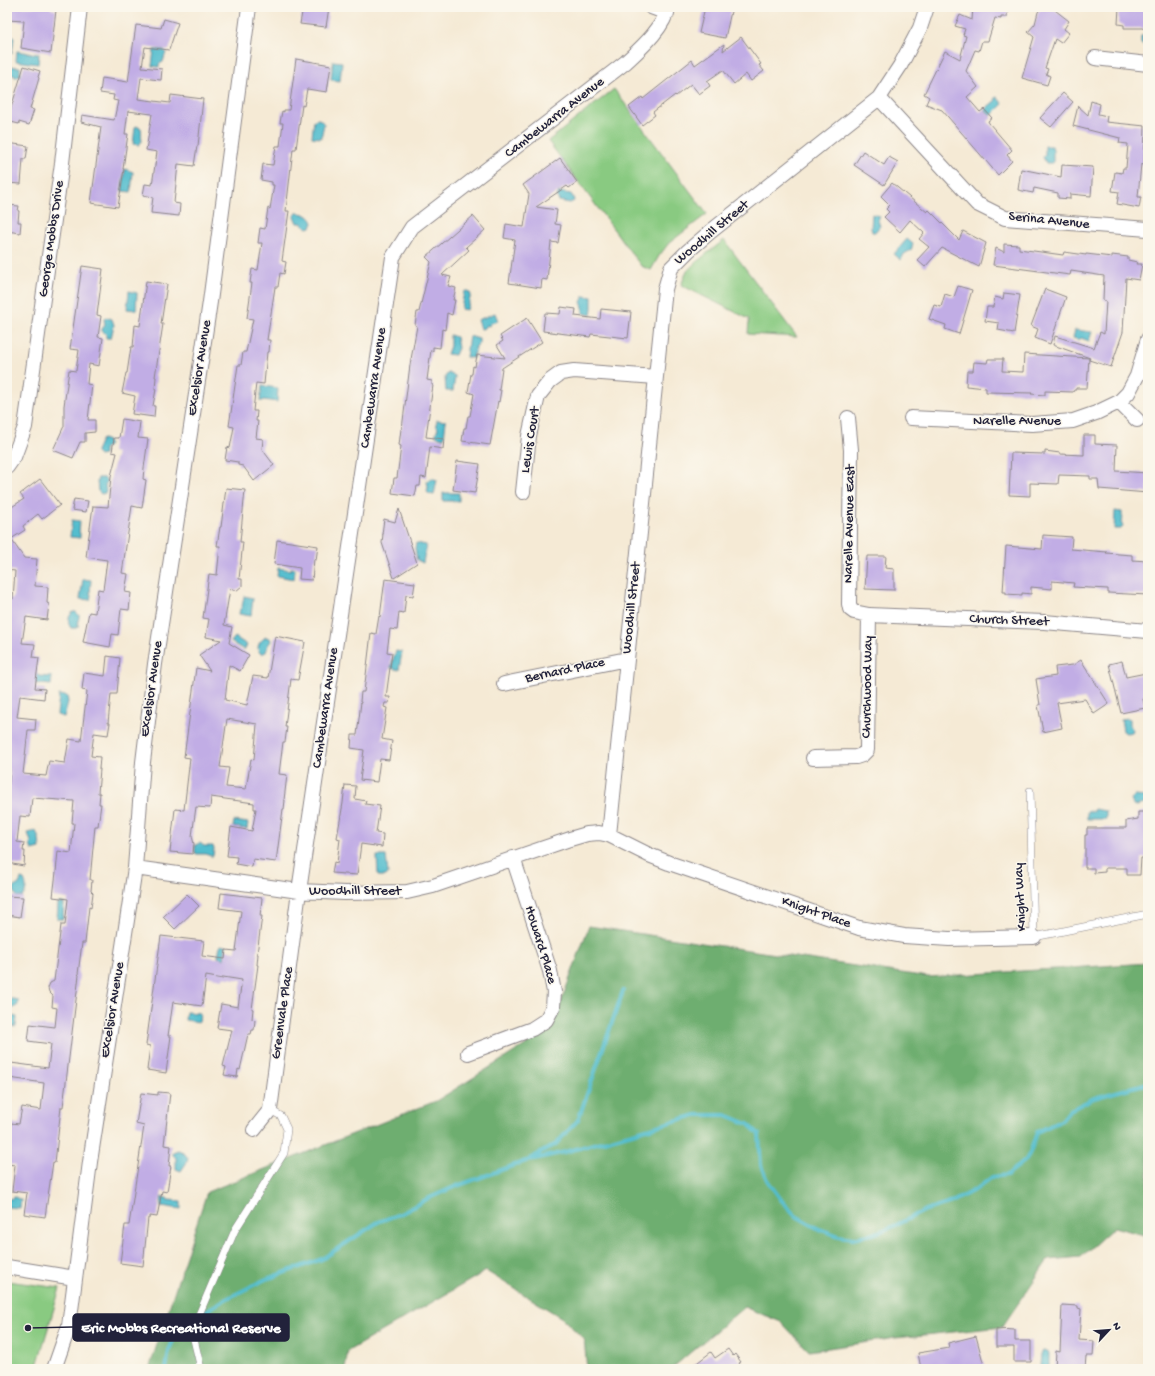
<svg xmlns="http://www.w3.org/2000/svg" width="1155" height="1376" font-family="'Gochi Hand',sans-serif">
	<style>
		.green { fill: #89ca81; stroke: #56765e }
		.forest { fill: #6eae6f; stroke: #486855 }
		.water { fill: #52bdce; stroke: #3a7084 }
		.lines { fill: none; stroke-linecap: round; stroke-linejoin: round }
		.stream { stroke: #52bdce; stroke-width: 4 }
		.building { fill: #c1ade5; fill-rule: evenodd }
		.service-casing { stroke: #8c8688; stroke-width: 8 }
		.minor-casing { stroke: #8c8688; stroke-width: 16 }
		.service { stroke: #fff; stroke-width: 7 }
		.minor { stroke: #fff; stroke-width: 14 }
		.labels { text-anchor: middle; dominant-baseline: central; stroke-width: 3; stroke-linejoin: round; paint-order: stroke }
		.street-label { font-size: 14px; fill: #22223b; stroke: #fbf7ec }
		.leader { fill: none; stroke: #22223b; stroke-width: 1.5 }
		.callout-dot { fill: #22223b; stroke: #fbf7ec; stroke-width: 1.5 }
		.callout { fill: #22223b; stroke: #22223b; stroke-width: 1.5 }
		.callout-label { font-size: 15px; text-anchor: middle; font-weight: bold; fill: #fff }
	</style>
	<rect width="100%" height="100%" fill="#fbf7ec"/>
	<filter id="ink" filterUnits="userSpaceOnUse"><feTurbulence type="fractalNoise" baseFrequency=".025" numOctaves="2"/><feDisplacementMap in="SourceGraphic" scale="8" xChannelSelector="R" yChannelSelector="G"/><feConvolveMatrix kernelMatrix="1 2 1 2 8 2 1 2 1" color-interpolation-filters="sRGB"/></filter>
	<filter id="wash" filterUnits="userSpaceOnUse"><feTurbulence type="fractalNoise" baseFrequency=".012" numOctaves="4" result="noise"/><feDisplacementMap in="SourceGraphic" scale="16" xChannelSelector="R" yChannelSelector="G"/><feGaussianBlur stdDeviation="0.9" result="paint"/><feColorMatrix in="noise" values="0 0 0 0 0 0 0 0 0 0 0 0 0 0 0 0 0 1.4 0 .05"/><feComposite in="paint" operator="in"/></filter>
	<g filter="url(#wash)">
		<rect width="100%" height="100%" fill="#f5ead5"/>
		<path class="green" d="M614,89L707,214L669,243L659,256L651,270L641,266L548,141Z
			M724,240L797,337L748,334L749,319L681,285L687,271L695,263Z
			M7,1281L60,1288L36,1369H7Z"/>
		<path class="forest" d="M589,926L928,977L1148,963V1245L1144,1235L1114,1227L1081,1257L1048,1260L1002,1327L895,1338L809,1351L781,1322L744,1307L671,1369H587L584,1339L562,1318L486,1271L348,1351L345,1369H149L207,1192L436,1101L551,1029Z"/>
		<path class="water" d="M1148,35V45L1141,44V36Z
			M7,36L14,37L12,53H7Z
			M154,50H164L166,52L163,62L159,64V67L152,66Z
			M17,51L37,54H39L38,64L16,61Z
			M333,61L342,62L340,81L331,80Z
			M7,66L20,67V75L17,77H15L14,75H7Z
			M997,97L1003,104L991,116L985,109L996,100L995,98Z
			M318,119L321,120L324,124L321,138L312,137L314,120Z
			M136,126L141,128C142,132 141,137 142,141L139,145L133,144L135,127Z
			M1045,146H1052L1053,150V163H1046L1043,157L1045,155Z
			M125,169L133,172L131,192L122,191Z
			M559,192L571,194L573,197L574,201L570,203L559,201L557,197Z
			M297,213C304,213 311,216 313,223L311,227L308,228L301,223H297L294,216L295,214Z
			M872,214L880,216L878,220L880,226L875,232H872L871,228Z
			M907,239L913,244L911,250L904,254L901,260L894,254Z
			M129,291L137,293L136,310L127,309Z
			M466,291H469V293L471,294L467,310L461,309L464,292Z
			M584,296L592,297V308L591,315L583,313V307L581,302Z
			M495,313L498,321L491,323L489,326L487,325L485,328L481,329L478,320Z
			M106,317L112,319L114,325L111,338H106V334L102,331V329L105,325L104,319Z
			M1075,330L1092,332L1089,341L1081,338L1079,340L1073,338Z
			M450,335L456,337L458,348L455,355L447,354L450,346Z
			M469,336L479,339V343L475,348L473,358L466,357Z
			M448,373L455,376L453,391H446L445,377Z
			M262,386L278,388L277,402L264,400L263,401H260Z
			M437,420L446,421L444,438L436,436V432L438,429L436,424Z
			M103,439L108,441L109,445L104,449V455L99,456L96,453V451L101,440Z
			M98,478H105L107,482L105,485L106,490L105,493L101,494L98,491L97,481Z
			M431,478L437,480L434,495L429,494L427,492L428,487L427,481Z
			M443,493H459V501H443Z
			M1115,511L1122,512V516L1123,518L1121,522L1123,527L1121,529H1114Z
			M72,520L80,521L79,533H80V538L70,537Z
			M416,543L426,545L423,563L417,560L415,548Z
			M278,568L291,570V568L295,569L294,579L277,576Z
			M83,579L91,580L90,593L91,595L90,600L80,599Z
			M244,596L253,598L251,616L239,614L240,609L242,607Z
			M73,612H76L79,615L78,627L76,628H71C67,623 68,616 73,612Z
			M235,637L247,645L244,650L231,642Z
			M266,637L270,638L271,641L268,645L266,652L261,654C255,648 259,641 266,637Z
			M396,651L402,652L399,670L391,668C392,663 394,655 396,651Z
			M33,673L37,674L39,676L52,677L51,685L32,683Z
			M59,695L67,696L68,702L64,717L57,715Z
			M1128,718L1130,719V725L1133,730L1132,732L1126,733L1123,731L1121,719Z
			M1134,796L1148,797V806L1144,804L1137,806L1133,805L1131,800Z
			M1094,809L1106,811V819H1087V811H1093Z
			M234,821L248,823L247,829L233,827Z
			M36,831L39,839L40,848L32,850L30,845L31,842L28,833Z
			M200,843L204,846H213L214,849L213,856H211L205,854H197L195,853V845Z
			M377,856H386L388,874L386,876H378Z
			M21,879L24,880C27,886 27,892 22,897H17L14,891V887L19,884Z
			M58,903H64L63,919H57Z
			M220,945L226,946L224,959L218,957Z
			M7,998L18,1000V1005L12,1009L7,1008Z
			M186,1012L200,1013L199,1022L185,1020Z
			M7,1015L17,1017L16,1027L7,1025Z
			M178,1150L183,1152L188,1158L187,1162L181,1171L176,1169V1158L173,1155V1152Z
			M15,1197L21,1200L20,1208L7,1207V1198L10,1199Z
			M162,1197L167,1198L168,1200L181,1201V1209L161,1206Z
			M1043,1351H1045L1049,1353V1366L1045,1368L1040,1366L1041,1354Z"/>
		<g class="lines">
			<path class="stream" d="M530,1159L556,1144L578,1120L623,991
				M166,1369L169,1350L176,1334L185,1323L226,1299L264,1280L322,1259L378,1222L402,1213L427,1199L454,1187L526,1161L565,1152L696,1115H726L748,1124L759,1134L761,1166L767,1180L782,1201L796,1216L819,1229L839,1236L853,1238L873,1234L892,1227L926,1210L952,1202L978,1188L992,1177L1007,1175L1026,1160L1031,1150L1037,1132L1062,1120L1070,1110L1094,1098L1148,1083"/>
		</g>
		<g id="blocks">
			<path class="building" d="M7,7H51V9L56,10L51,53L21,48L24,21L7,20Z
				M303,7H329L326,27L300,24Z
				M705,7H732L725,38L699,33Z
				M973,7H1008L1007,17H1001V19L995,18L988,41H982L979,51L975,50L966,71L978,87L967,97L980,112L984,109L992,118L988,121L989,123L1012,150L1007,155L1012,161L998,175L942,110L926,104L929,97L924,94L945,51L960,59L966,36L963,35L965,29L955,26L960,15L972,20Z
				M1042,7H1051L1069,21L1064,29L1069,33L1061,43L1055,39L1045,68L1048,69L1046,74L1050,76L1047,85L1022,78L1034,37L1028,32L1035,24L1038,12Z
				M1119,7H1148V30L1142,28H1124V25L1118,24Z
				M164,19L178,23L169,50L145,47L142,67L162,69L161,80L141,78L138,99L170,103L171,95L203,99L198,146H197L194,166L178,164L174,203L180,204L179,216L151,213L153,197L143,195L145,184L152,185L157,152L146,150L152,114L128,111L125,134H128L123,169H124L118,207L91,203L101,127L81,122L82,115L114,120L118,101L113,100L114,95L100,93L102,78L128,82L136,25L161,28Z
				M741,37L761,64L759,65L764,71L751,81L746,74L734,84L723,70L707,81L710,86L699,94L691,84L676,96L675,95L653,112L655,115L642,125L629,107L642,97L643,99L692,60L695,65L724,44L723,51Z
				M296,59L331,65L327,92L307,89L304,106L302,105L296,149H293L286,211H289L282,261L286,262L284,274L280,273L278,287H275L267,340H270L269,352H267L264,384L256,383L253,411H257L256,421H258L256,438L263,439L262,449L274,465L254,481L243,466L238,465V462L225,460L227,447L230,448L234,427L229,426L238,365H241L243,352H246L253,319L247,318L252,283H250L252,269L258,270L262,243H258L260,228L265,229L268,208L270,209L274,185H272V182L261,180L263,164L273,165L276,146H280L283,123H280L282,111L284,112V110H289Z
				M24,66L40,71L38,77L39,78L30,109L34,110L29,125L19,122V124L7,121Z
				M1063,93L1073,102L1051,127L1040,118Z
				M1091,101L1100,104L1098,114L1107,116L1106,122L1145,126L1144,165L1141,164L1138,197H1141L1139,208L1117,204L1119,192L1112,191L1115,172L1122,173L1123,168H1126L1128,144L1119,143L1120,138L1073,126L1078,106L1088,115Z
				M7,143L28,146L26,159H23L21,184L7,183Z
				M863,151L884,165L889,157L898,162L884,185L854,165Z
				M560,158L577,182L569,188L567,186L536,207L557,210L555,224L561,225L558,243L551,242L547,280L542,279L541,288L509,283L515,240L504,238L506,224L524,227L529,194L523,185Z
				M1062,165L1093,167L1091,196L1070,194V199L1058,198V193L1034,188L1033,193L1018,190L1021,169L1061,177Z
				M892,183L927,212L929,210L959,240L963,231L986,243L979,267L942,248L925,267L917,260L929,247L919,239L924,233L910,220L900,232L884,217L889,212L886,209L890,205L881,196Z
				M7,205L19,206L18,211H19L18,222H21L20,233L7,231Z
				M473,216L485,230L466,247L469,250L442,275L451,277L448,286L456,288L453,300H455L452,315L447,313L445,330L442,329L440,348L433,347V351L431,350L427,380L432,381V385H433L426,437L444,439L443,449L430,447L426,478L421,477L420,486H417L415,496L392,493L394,478H397L401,446L399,445L401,429H402L410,365L417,326L415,325L417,312H419L431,262L426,257Z
				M1004,244L1019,245V249L1063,255L1064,252L1086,255V254L1112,257V255L1128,257V260L1137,262L1136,264H1142L1139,280L1126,278L1123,332L1111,367L1089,360L1090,358L1053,345L1055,336L1094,348L1100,332L1104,334L1106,301L1103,300L1104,276L1071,271L1070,275L993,265L996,248L1004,252Z
				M82,266L103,269L97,315L101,316L98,337L103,338L99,366L89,364L87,384L92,385L88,420H95V432L85,433V442H80L73,458L53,450L64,426V406L69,370L76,371L79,350L70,349Z
				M146,281L167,284L161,324H163L155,377H156L155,389H156L153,406H155L154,417L132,414L135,396L122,393L126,373H127L131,347H133L135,325L140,326Z
				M958,286L972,290L959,334L945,329L946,325L929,319L934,305L941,307L945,294L954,297Z
				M1045,289L1066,297L1050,344L1035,338L1038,329L1031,326Z
				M1004,293L1020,295L1014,333L998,330L999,323L985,321L987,307H993L995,297L1003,299Z
				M561,307L576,309L575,316L600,319L601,309L631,312L628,338L591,334L590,337L543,331L545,313L560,314Z
				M527,318L542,342L502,368L499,390H501L499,402L498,401L490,445L462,441L464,428H466L468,416H470L474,394L468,392L471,374H472L473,366L475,367L477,355L505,358L497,345L503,341L500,336Z
				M1024,354L1089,358L1087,388H1076V390H1074L1073,392L1045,391V395L1031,394L1032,393L986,392V388L966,386L967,371H973L974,362L987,363L988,359H1003L1002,371L1023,372Z
				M122,419L140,422L138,438L148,439L144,468L143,479L146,480L142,508L132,506L122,573L128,574L125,592L131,593L129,610L121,609L118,635L112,634L110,647L83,642L89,612L95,613L98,589L103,590L107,560L86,557L93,506L108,507L111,476L117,453L112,452L114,438H119Z
				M1084,435H1095V444L1117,445L1116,471L1148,473V493L1099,489L1098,479H1090V476L1059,475L1058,484L1030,483V496L1009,495L1011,453L1045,454V451L1060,453V454L1084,455Z
				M457,461L480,464L475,493L453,490Z
				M40,479L60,505L42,519L38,514L23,526L25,530L11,539L24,558L37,559L35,586L48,587L47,603L49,604L47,620L26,617L22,643L35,644L33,657L39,658L35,688L45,689L44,699L20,696L17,717L36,719L35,730H28L23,774L46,776L49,761L65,763L69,739L81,741L87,691L82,690L84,673L105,676L107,656L120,658L117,694H111L108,723H110L108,735L94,733L91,756L100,757L99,769H100L98,793H100L99,804H101L98,826H95L90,880H92L91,891L93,893L91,908L89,907L85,943H82L78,974L79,975L63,1107H61L55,1163L53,1162L45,1217L24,1214L27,1193L12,1191L15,1165L7,1164L11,1123L19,1124L22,1107L41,1110L44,1083L9,1078L11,1063L48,1068L51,1044L28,1041L30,1024L55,1027L57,1008L52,1007L53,996L49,992L48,988L50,983L54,981L61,925H65L68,899L53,897L56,872L58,851L71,853L74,823H72L74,801L32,798L30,817L20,816L17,842L24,843L23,851H25L24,866L7,863V801L10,770H7V608L8,598L13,599L15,571L7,570V510L24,499L20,494Z
				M226,488L245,490L240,542H243L239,579H242V586L236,591L230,589L224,625L232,627L229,643L249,655L240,671L229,665L225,700L247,705L253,676L268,678L275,636L305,642L298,680L291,679L285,727H287L285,742H283L279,774L287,775L284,800H285L284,809H283L276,862L253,859L252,867L236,864L237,857L227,856L231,827L252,831L256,809H254V803L211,797L210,808L196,807L192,836L194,844L193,854L170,852L175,809L184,810L190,758L184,757L196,668L210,671L199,655L221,640L206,637L209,619L203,618L209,574L217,575L220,546H217L220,527H221ZM227,719L257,724L254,760L251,759L246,789L226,787L229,768L220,767Z
				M74,499L88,501L86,512L72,510Z
				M399,509L417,563L394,578L382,543L383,534H382L384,519L395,522Z
				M1043,535L1072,537L1071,549L1107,552L1106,553L1132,555V560L1148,561V595L1108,593V589L1073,587L1074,583L1052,581V589L1031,587V594L1022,593V595L1006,594V592H1003L1006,546L1042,549Z
				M277,540L318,546L316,560L314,559L312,580L299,579L300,568L274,564Z
				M867,556H886L885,568L894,569V590L865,589Z
				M385,579L415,583L413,596L406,595L404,613L399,612L397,630L390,629L387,652L392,653L386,697H390L389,703H385L384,707L387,708L382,739L392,741L389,760L380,759L377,782L360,780L364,750L351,748L352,735H357L361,702H360L361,692H364L371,633L376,634L379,616L380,617Z
				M1081,660L1109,704L1094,714L1085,699L1057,703L1062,728L1043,732L1038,705H1040L1036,679L1056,676L1055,667L1073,665Z
				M1122,661L1126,677L1146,673L1148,684V693L1144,694L1145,698L1143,699L1145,708L1121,713L1109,664Z
				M345,785L356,786L355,799L366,801L365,804L380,806L376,833L383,834L382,847L361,844L357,875L332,873L334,862L337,863L340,839L337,838L343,803Z
				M1138,812H1148V858H1141L1140,875H1127V868H1105V872L1094,873V868H1085V835H1087V828H1126V821L1138,819Z
				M221,893L262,898L260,916H262L257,954H258L257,965H258L252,1009H253L252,1019L255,1020L254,1030H252L251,1034H248L240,1070L238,1069L237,1077L224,1075L226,1067L223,1066L232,1030L217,1028L221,1004L238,1007L242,980L223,977V979L206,976L202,1006L173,1002L168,1036H171L166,1073L147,1070L150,1046L146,1045L161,936L204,941L202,956L225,959L226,950L236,951L241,911L219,908Z
				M187,894L199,906L175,929L163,917Z
				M7,896L23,897L20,917L7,915Z
				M158,1092L170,1093L164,1145L171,1146L169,1166H171L167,1192L162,1191L157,1217L150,1216V1218H148L143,1266L120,1263L125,1225H129L144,1126L136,1124L141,1093L158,1095Z
				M1062,1305L1078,1306V1308L1081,1309L1079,1340L1094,1341L1093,1356H1086L1085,1369H1055L1056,1351L1060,1352Z
				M996,1329L1015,1330V1341H1031V1362H1014V1347H996Z
				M976,1336L985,1369H921L918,1353L949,1348L948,1343Z
				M728,1349L733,1356L735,1354L741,1362L739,1363L743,1369H689L711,1352L715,1358Z"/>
		</g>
	</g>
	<g filter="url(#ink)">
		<use href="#blocks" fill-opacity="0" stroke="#8c8688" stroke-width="1"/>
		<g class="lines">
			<g class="service-casing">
				<path id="service" d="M1030,791L1034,937L1148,914
					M201,1369L192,1331L235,1230L284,1153L287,1129L281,1116L270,1110"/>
			</g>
			<g class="minor-casing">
				<path id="minor" d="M651,7L667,13
					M1095,58L1148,64
					M879,98L977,204L1005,218L1148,229
					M1119,402L1128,393L1137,376L1148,339
					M848,418L851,450L849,604L850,609L854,612L869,615L1044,622L1148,631
					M911,418L1032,424L1073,421L1096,413L1119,402L1137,420
					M7,467L14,457L25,427L62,163L80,7
					M523,492L529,436L538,396L550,381L561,373L574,371L656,377
					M504,684L627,659
					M813,758L856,757L862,755L867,750L869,615
					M609,835L665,289L671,268L688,251L710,232L879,98L900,66L920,28L927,7
					M135,868L299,891L345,893L407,892L433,886L570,839L587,834L599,833L609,835L649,855L669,863L859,928L904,936L949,939L1034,937
					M468,1053L532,1029L546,1020L553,1007L554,992L550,971L513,858
					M254,1130L270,1110L299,891L393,257L412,227L626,62C641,48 664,28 668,7
					M7,1267L75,1278
					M54,1369L69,1326L90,1162L135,868L143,762L155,664L210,302L249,7"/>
			</g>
			<use href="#service" class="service"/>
			<use href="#minor" class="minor"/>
		</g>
	</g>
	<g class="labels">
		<g class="street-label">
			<text transform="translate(555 118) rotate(-38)">Cambewarra Avenue</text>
			<text transform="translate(1049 221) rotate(6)">Serina Avenue</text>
			<text transform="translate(712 233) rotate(-40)">Woodhill Street</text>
			<text transform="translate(52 239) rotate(-82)">George Mobbs Drive</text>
			<text transform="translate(200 368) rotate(-81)">Excelsior Avenue</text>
			<text transform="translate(374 388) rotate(-82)">Cambewarra Avenue</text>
			<text x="1017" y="421">Narelle Avenue</text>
			<text transform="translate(531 440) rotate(-81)">Lewis Court</text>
			<text transform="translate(850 524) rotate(-89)">Narelle Avenue East</text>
			<text transform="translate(632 608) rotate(-84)">Woodhill Street</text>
			<text transform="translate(1009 621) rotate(2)">Church Street</text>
			<text transform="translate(565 671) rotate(-12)">Bernard Place</text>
			<text transform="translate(868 687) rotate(-89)">Churchwood Way</text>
			<text transform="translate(152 689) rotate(-82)">Excelsior Avenue</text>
			<text transform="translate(326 708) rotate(-82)">Cambewarra Avenue</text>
			<text x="355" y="891">Woodhill Street</text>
			<text transform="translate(1021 897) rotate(-93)">Knight Way</text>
			<text transform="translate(816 913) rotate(19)">Knight Place</text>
			<text transform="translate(540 945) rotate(73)">Howard Place</text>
			<text transform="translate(113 1010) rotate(-81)">Excelsior Avenue</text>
			<text transform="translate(283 1013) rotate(-82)">Greenvale Place</text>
		</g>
	</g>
	<path class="leader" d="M28 1328L73 1327"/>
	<circle class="callout-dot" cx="28" cy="1328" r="4"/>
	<rect class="callout" x="73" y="1314" width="216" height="27" rx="4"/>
	<g class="callout-label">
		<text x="181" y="1332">Eric Mobbs Recreational Reserve</text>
	</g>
	<rect width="1155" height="1376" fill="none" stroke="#fbf7ec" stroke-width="24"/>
	<g transform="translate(1109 1330) rotate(64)" stroke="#fbf7ec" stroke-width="3" paint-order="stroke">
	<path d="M0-3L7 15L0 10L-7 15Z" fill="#22223b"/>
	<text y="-6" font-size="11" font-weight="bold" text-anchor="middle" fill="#22223b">N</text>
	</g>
</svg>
